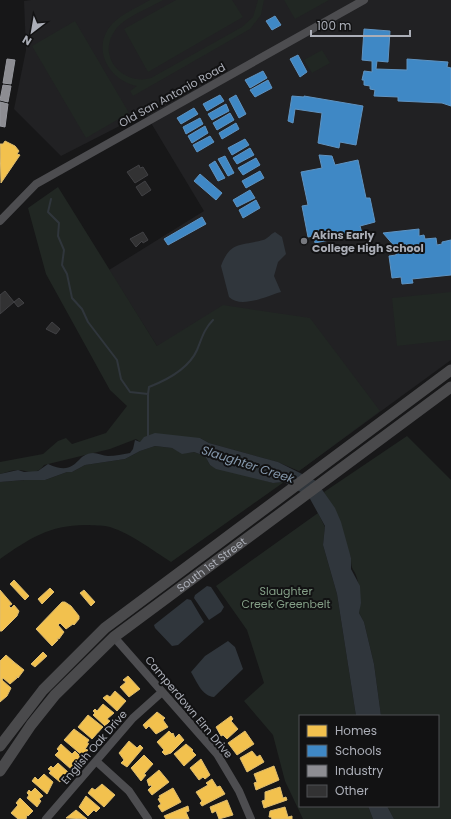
<svg xmlns="http://www.w3.org/2000/svg" width="451" height="819" font-family="Poppins,sans-serif">
	<style>
		.built { fill: #212123 }
		.green { fill: #212723 }
		.water { fill: #30363c }
		.homes { fill: #f2c14e; stroke: #ddbb6e }
		.schools { fill: #3f88c5; stroke: #5f93c1 }
		.industry { fill: #8d8d92; stroke: #96979d }
		.lines { fill: none; stroke-linecap: round; stroke-linejoin: round }
		.stream { stroke: #30363c; stroke-width: 2 }
		.building { fill: #323233; stroke: #414144 }
		.minor { stroke: #4d4d50; stroke-width: 8 }
		.major { stroke: #4a4a4c; stroke-width: 11 }
		.poi-dot { fill: #77797f; stroke: #121213; stroke-width: 1.5 }
		.labels { text-anchor: middle; dominant-baseline: central; stroke-width: 4; stroke-linejoin: round; paint-order: stroke }
		.street-label { font-size: 11px; fill: #abaeb7; stroke: #121213 }
		.poi-label { font-size: 11px; font-weight: bold; fill: #abaeb7; stroke: #121213; text-anchor: start }
		.park-label { font-size: 11px; fill: #849f87; stroke: #121213 }
		.water-label { font-size: 12px; font-style: italic; fill: #8699ad; stroke: #121213 }
	</style>
	<rect width="100%" height="100%" fill="#171718"/>
	<path class="built" d="M31,0H451V360L299,471L278,462L220,446L109,270L204,211L145,113L61,156L14,109L26,50L24,1Z"/>
	<path class="green" d="M150,0H163C148,9 123,17 114,32C97,58 124,86 151,78L242,27L253,17L258,0H264L261,15L250,29L133,96L130,91L137,86C108,80 90,47 113,23C123,13 138,7 150,0Z
		M176,0H232L243,17L148,72L124,29Z
		M284,0H329L295,19Z
		M75,21L129,113L86,138L32,46Z
		M322,50L330,63L312,73L304,60Z
		M58,187L157,346L223,305L310,318L380,411L299,471L278,462L209,443L200,438L140,442L136,439L110,449L44,465C35,477 28,470 17,470C11,470 5,473 0,474V462L43,454L58,441L66,438L72,444L106,433L127,406L110,390L46,274L28,208Z
		M451,292V340L397,346L392,298Z
		M407,436L451,480V819H394L387,806H438V716H381L374,664L364,622L359,613C361,602 360,590 357,578C354,568 351,571 351,558L324,492Z
		M155,446L172,448L182,453L194,452L205,456L210,465L273,483L284,482L171,562C152,550 132,534 110,527C104,525 96,526 89,525C51,524 30,538 0,559V482L24,480H45L67,472H72L85,465L125,459L140,451Z
		M318,513L325,527L323,545L337,594L356,716H300V806H368L373,819H303L285,781L273,735L244,701L264,683L247,630L216,586Z"/>
	<path class="water" d="M275,232L282,237L286,254L278,262L274,276L281,292C267,296 241,309 229,297L221,266C230,241 241,246 263,240C268,239 270,234 275,232Z
		M155,433L200,438L209,443L278,462L316,481L335,508L341,522L351,558V569L360,586L361,603L359,613L364,622L374,664L381,716H356L337,594L323,545L325,526L309,497L284,482L273,483L216,469L210,465L205,456L194,452L182,454L172,448L155,446L140,451L125,459L85,465L72,472H67L45,480H24L0,482V474L18,470L24,472L38,471L48,464C78,478 75,453 93,453C98,453 103,456 108,456C115,456 123,454 130,453L133,449L135,440L140,442L144,437Z
		M207,586L211,587L224,607L221,612L209,620L194,598L195,595Z
		M187,599L191,600L204,622L178,645L172,646L155,628L154,625Z
		M228,641L235,647L243,669L214,697C202,696 197,682 191,672L205,656Z
		M368,806H387L394,819H373Z"/>
	<path class="homes" d="M5,141L15,146L19,151L17,154L20,155L1,183L0,144H3Z
		M14,580L29,596L25,600L10,584Z
		M50,588L54,592L42,604L38,599Z
		M0,590L12,604L9,606L11,608L14,605L19,611L17,616L2,631H0Z
		M84,590L95,602L91,606L80,593Z
		M62,602H65L71,606L79,616V619L74,625L73,624L66,629L60,623L58,625L64,632L59,639L57,638L58,640L52,646L36,629Z
		M43,652L47,656L35,667L31,664Z
		M6,655L14,662L12,664L14,662L24,670L18,678L16,676L17,678L10,684L3,678L2,680L11,688L7,696L0,702V661Z
		M128,676L140,689L129,697L120,687L126,682L123,680Z
		M115,691L126,701L117,711L103,698L107,695L110,697Z
		M103,704L114,713L107,719L110,721L105,726L93,715L95,713L93,711L95,709L97,711Z
		M157,712L165,718L163,720L168,727L156,734L149,726L146,729L143,725Z
		M88,715L103,727L92,739L78,727Z
		M231,716L233,719L231,721L238,729L227,739L223,735L221,736L216,727Z
		M74,729L89,740L87,743L89,744L85,749L88,750L83,756L64,740Z
		M169,731L172,734L173,733L175,738L179,734L184,740L171,753L165,755L162,752L164,750L157,742Z
		M245,731L254,744L237,755L228,743Z
		M129,741L137,748L140,745L143,748L127,767L121,763L124,760L119,753Z
		M61,744L72,754L75,751L80,756L71,769L55,755L59,751L57,749Z
		M186,744L193,750L192,751L196,755L184,766L174,754Z
		M252,751L257,757L260,755L264,762L247,772L240,758Z
		M144,755L153,764L144,774L146,775L141,781L131,768Z
		M201,759L210,775L205,779L203,777L199,780L190,768Z
		M58,763L68,772L60,782L49,773L51,771L48,769L51,766L53,768Z
		M274,766L279,780L256,790L254,783L257,782L254,774Z
		M159,770L169,782L152,795L148,790L152,786L151,785L149,786L147,780Z
		M44,774L53,782L47,794L32,781L35,777L38,780Z
		M212,779L217,787L220,786L225,794L202,806L200,803L202,801L196,792L208,785L206,783Z
		M102,784L115,795L104,807L88,793L92,788L95,790Z
		M280,787L283,798L286,797L287,800L264,808L262,801L265,800V792Z
		M35,788L43,796L39,799L41,801L37,807L27,798L29,795L27,793L29,790L31,792Z
		M173,788L181,802L162,812L158,806L161,804L158,799L160,798L159,796Z
		M86,796L100,808L96,812L94,810L88,816L79,807Z
		M20,798L33,811L28,816L27,815L26,819H18L11,813L18,805L16,803Z
		M227,800L233,815L219,819L216,811L212,813L210,807Z
		M188,806L189,811L186,812L189,819H166L164,816Z
		M285,807L288,817L292,816V819H272L271,817H269L270,811Z
		M76,810L87,819L66,818Z"/>
	<path class="schools" d="M275,16L281,25L272,30L266,21Z
		M364,29L390,31L388,62L377,61L376,69L407,70V59L448,62L447,67L451,68V106L442,103L398,101V97L374,96L375,90L370,89V86L364,85V80H362L364,71L372,72V61L362,60Z
		M298,55L307,72L300,77L290,59Z
		M263,71L267,78L250,88L245,80Z
		M268,80L272,88L255,97L250,90Z
		M220,95L224,101L207,111L203,104Z
		M236,95L246,114L239,118L229,99Z
		M292,96L304,97V96L363,106L356,145L340,142L339,148L318,143L322,113L295,109L293,123L288,121Z
		M226,104L229,111L212,120L208,114Z
		M194,108L198,114L181,124L177,118Z
		M230,113L234,120L217,130L213,123Z
		M200,118L203,124L186,134L183,127Z
		M236,123L239,129L222,139L219,133Z
		M205,126L208,133L192,143L188,136Z
		M210,136L214,142L197,152L193,145Z
		M245,139L249,145L232,155L228,148Z
		M250,148L254,155L237,164L233,158Z
		M319,155L332,156L335,165L358,160L366,198H370L375,222L360,226L362,233L315,243L314,236L308,237L302,206L308,205L301,172L322,168Z
		M225,156L234,173L228,176L218,159Z
		M256,158L260,165L243,175L238,168Z
		M215,161L225,178L218,181L209,165Z
		M260,171L264,178L246,188L242,181Z
		M200,174L222,193L216,200L194,181Z
		M250,190L255,198L237,207L233,200Z
		M256,200L260,208L243,218L239,210Z
		M202,217L206,224L168,245L164,239Z
		M419,229V236L424,235L425,239L436,238L437,245L442,244V242L451,240V275L412,279L413,283L402,284L401,277L392,278L389,256L396,255V248L383,233Z"/>
	<path class="industry" d="M7,59L15,60L11,84L3,83Z
		M3,85L11,86L8,102L0,100Z
		M0,102L8,104L5,127L0,126Z"/>
	<g class="lines">
		<path class="stream" d="M51,199L48,212L59,223L58,236L64,250L62,265L67,274L72,298L82,309L88,322L117,360L121,379L130,392L148,394V436
			M148,394L149,387C167,380 189,368 197,350C202,338 204,329 213,320"/>
	</g>
	<path class="building" d="M139,165L140,168L143,167L148,175L135,183L127,172Z
		M145,181L151,190L142,196L136,187Z
		M143,232L148,240L143,243L142,241L136,247L130,239Z
		M5,291L14,302L19,298L24,303L18,307L14,302L0,314V295Z
		M52,322L60,329L56,334L46,329Z"/>
	<g class="lines">
		<path class="minor" d="M0,221L36,184L364,0
			M114,637L217,754L239,791L251,819
			M96,761L129,791L148,819
			M46,819L133,718L162,692"/>
		<g class="major">
			<path d="M0,746L43,690L105,628L451,370"/>
			<path id="s1" d="M0,771L31,725L55,695L114,637L451,387"/>
		</g>
	</g>
	<circle class="poi-dot" cx="304" cy="241" r="4"/>
	<g class="labels">
		<g class="street-label">
			<text transform="translate(172 95) rotate(-29)">Old San Antonio Road</text>
			<text stroke="none"><textPath href="#s1" startOffset="298">South 1st Street</textPath></text>
			<text transform="translate(189 707) rotate(50)">Camperdown Elm Drive</text>
			<text transform="translate(94 747) rotate(-49)">English Oak Drive</text>
		</g>
		<g class="poi-label">
			<text x="312" y="235">Akins Early<tspan x="312" dy="13">College High School</tspan></text>
		</g>
		<g class="park-label">
			<text x="286" y="591">Slaughter<tspan x="286" dy="13">Creek Greenbelt</tspan></text>
		</g>
		<g class="water-label">
			<text transform="translate(248 464) rotate(18)">Slaughter Creek</text>
		</g>
	</g>
	<rect x="299" y="715" width="140" height="92" fill="#121213" stroke="#4f5055"/>
	<rect x="307" y="725" width="20" height="12" fill="#f2c14e" stroke="#4f5055"/>
	<text x="335" y="735" font-size="12" fill="#abaeb7">Homes</text>
	<rect x="307" y="745" width="20" height="12" fill="#3f88c5" stroke="#4f5055"/>
	<text x="335" y="755" font-size="12" fill="#abaeb7">Schools</text>
	<rect x="307" y="765" width="20" height="12" fill="#8d8d92" stroke="#4f5055"/>
	<text x="335" y="775" font-size="12" fill="#abaeb7">Industry</text>
	<rect x="307" y="785" width="20" height="12" fill="#323233" stroke="#4f5055"/>
	<text x="335" y="795" font-size="12" fill="#abaeb7">Other</text>
	<g transform="translate(32 32) rotate(211)" stroke="#121213" stroke-width="3" paint-order="stroke">
	<path d="M0-3L7 15L0 10L-7 15Z" fill="#abaeb7"/>
	<text y="-6" font-size="11" font-weight="bold" text-anchor="middle" fill="#abaeb7">N</text>
	</g>
	<path d="M311 30v6h99v-6" fill="none" stroke="#abaeb7" stroke-width="2"/>
	<text x="317" y="30" font-size="12" fill="#abaeb7" stroke="#121213" stroke-width="3" paint-order="stroke">100 m</text>
</svg>
